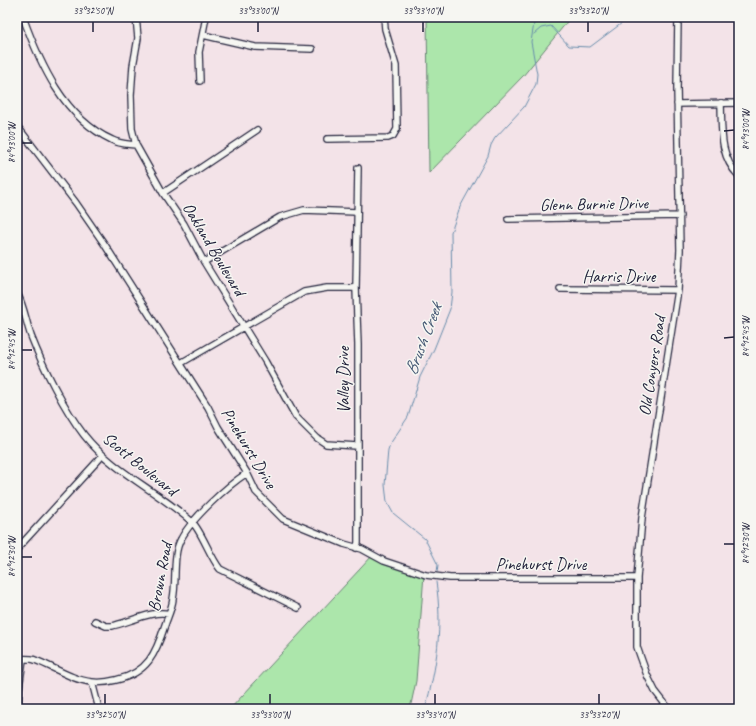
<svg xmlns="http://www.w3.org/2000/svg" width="756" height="726" font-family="Caveat,sans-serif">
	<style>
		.green { fill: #ace6ab; stroke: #678473 }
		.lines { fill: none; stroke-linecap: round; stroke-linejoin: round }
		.stream { stroke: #678cab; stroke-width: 1 }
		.minor-casing { stroke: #22223b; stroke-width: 8 }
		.minor { stroke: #f6f6f2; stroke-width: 5.5 }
		.ticks { fill: none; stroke: #22223b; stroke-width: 1.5 }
		.labels { text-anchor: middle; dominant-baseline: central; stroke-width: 3; stroke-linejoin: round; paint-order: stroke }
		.street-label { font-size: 17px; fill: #22223b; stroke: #f6f6f2 }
		.water-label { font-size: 18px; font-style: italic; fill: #445773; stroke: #f6f6f2 }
		.neatline { fill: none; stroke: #22223b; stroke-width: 1.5 }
		.ticks-label { font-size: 10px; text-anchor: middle; fill: #22223b }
	</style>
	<rect width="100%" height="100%" fill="#f3e3e8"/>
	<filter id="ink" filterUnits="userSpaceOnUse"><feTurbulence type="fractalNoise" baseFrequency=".025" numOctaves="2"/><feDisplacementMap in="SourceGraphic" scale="8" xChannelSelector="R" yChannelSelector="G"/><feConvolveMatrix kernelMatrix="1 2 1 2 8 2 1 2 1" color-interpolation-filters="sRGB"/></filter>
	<g filter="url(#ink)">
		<path class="green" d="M427,17H571L523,76L429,173Z
			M373,555L424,574L416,681L410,709H230Z"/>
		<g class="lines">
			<path class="stream" d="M534,34L541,28L551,26L569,46L590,47L630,17
				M437,572L438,565L425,539L393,513L387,502L385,485L388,450L390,444L408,417L420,377L434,349L450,309L452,292L451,232L460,207L488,156L491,145L495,138L524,107L536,84L537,74L531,42L535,17
				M425,709C437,667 443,626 436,582"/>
			<g class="minor-casing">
				<path id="minor" d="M23,17C40,64 64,118 112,140C119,144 128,144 136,145
					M136,17L138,38L133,66L131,95L132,129L136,145L163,193L184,224L204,262L265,361L296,417L317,438L326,444L357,446
					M203,35L255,47L312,49
					M200,81L199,52L206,17
					M721,103C722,130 719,156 739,176
					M677,104L739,103
					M17,126L76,203L105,245L208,407L218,427L247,473L256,492L283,519L344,544L362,549L384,561L426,575L450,578H637
					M327,139L388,138L393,136L397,129L396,66L385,29L384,17
					M163,193L257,130
					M508,219L680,216
					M204,262L280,217L304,210L357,212
					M560,289L678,290
					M17,293C24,306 26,322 31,336C43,367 64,409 84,435C113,472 158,491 192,522C201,530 210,557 220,569L298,608
					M181,363L304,292L327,288H356
					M356,548L358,543V345L356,288L358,168
					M17,549L103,455
					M95,621L106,626H112C127,623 155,609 169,614
					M17,659C23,659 30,658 35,660C54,667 72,680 92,682C100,683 108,682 116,680C148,673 156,653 165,625C168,616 172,608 173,599C177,580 172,555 181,539C192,518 227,486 247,473
					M92,682L99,709
					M18,709L19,689L23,659
					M669,709L655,691L647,675L637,647V578L642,518L678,290L680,250L677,88L678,17"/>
			</g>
			<use href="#minor" class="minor"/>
		</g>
	</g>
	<path class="ticks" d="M93,22V32M258,22V32M423,22V32M588,22V32M724,131L734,130M22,143H32M724,338L734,337M22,350H32M724,544H734M22,557H32M105,694V704M270,694V704M435,694V704M599,694V704"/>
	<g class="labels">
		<g class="street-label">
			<text transform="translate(594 204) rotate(-1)">Glenn Burnie Drive</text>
			<text transform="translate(214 249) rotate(59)">Oakland Boulevard</text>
			<text x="619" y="276">Harris Drive</text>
			<text transform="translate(652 366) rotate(-81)">Old Conyers Road</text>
			<text transform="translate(343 380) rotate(-90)">Valley Drive</text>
			<text transform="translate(249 448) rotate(59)">Pinehurst Drive</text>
			<text transform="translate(140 464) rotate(39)">Scott Boulevard</text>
			<text x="541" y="564">Pinehurst Drive</text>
			<text transform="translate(160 577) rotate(-79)">Brown Road</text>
		</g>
		<g class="water-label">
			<text transform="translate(423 339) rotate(-69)">Brush Creek</text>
		</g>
	</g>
	<rect width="756" height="726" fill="none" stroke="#f6f6f2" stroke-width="44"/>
	<rect x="22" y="22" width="712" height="682" class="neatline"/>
	<g class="ticks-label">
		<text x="93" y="14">33°32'50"N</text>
		<text x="258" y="14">33°33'00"N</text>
		<text x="423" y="14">33°33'10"N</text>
		<text x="588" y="14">33°33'20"N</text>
		<text transform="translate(745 130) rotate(-90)" y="4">84°13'00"W</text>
		<text transform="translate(11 143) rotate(-90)" y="4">84°13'00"W</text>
		<text transform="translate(745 337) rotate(-90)" y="4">84°12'45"W</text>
		<text transform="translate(11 350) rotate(-90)" y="4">84°12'45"W</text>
		<text transform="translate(745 544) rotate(-90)" y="4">84°12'30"W</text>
		<text transform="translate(11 557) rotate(-90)" y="4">84°12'30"W</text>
		<text x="105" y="718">33°32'50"N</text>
		<text x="270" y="718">33°33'00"N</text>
		<text x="435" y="718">33°33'10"N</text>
		<text x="599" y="718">33°33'20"N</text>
	</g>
</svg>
